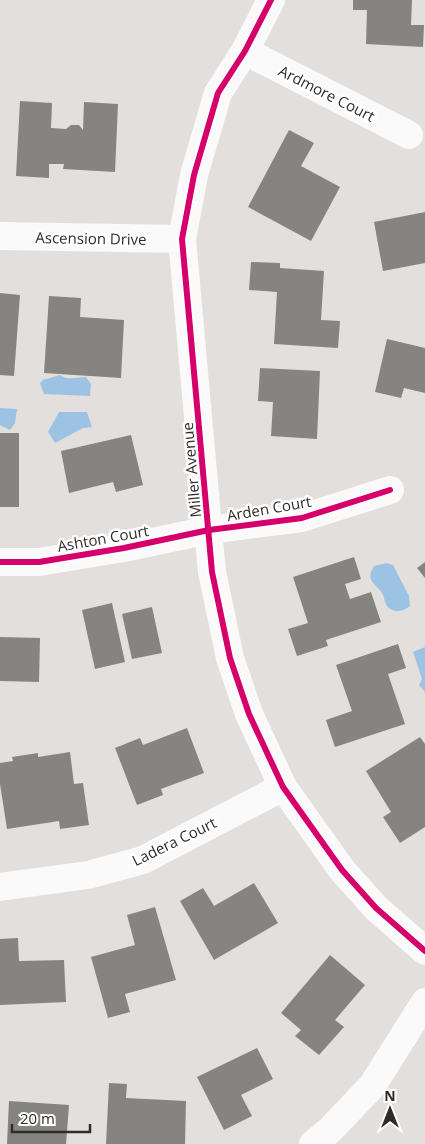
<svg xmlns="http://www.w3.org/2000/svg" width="425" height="1144" font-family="'Open Sans',sans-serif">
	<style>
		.water { fill: #9dc3e4 }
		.building { fill: #868481 }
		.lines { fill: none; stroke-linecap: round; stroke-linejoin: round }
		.street { stroke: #fbfafa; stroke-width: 28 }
		.cycleway-casing { stroke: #fff; stroke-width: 9 }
		.cycleway { stroke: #d6006c; stroke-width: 6 }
		.labels { text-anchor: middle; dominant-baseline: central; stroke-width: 5; stroke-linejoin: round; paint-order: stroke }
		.street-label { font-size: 15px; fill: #2e2c2a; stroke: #fff }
	</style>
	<rect width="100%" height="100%" fill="#e2dfdc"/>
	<path class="water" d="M60,375C67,381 77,377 86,377L91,384L90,396L44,394L40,383L43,380Z
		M0,408L17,409L15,423L10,430L0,425Z
		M59,412H87L92,427L83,428L55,443L48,432Z
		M387,563L393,565L409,596L410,606C403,612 391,614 386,604C384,600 384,596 382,593C375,583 365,581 374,566Z
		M425,647V692L419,685L422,679L413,652Z"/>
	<path class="building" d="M353,0H412L411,25H424L423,47L366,44L367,10H353Z
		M20,101L52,103L51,128L66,129L71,125H79L83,130L84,102L118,104L115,172L63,169L64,164H49V178L16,176Z
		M289,130L314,143L301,166L340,187L311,241L248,207Z
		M425,212V263L383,271L374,222Z
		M251,262L280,263V268L324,271L321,320L340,321L338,348L274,344L277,292L249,290Z
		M0,293L20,295L14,376L0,375Z
		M49,296L81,298L80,317L124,320L121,378L44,373Z
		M387,339L425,348V393L404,388L401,398L375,392Z
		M260,368L320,371L317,439L271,436L273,402L258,401Z
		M0,433H19V507H0Z
		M131,435L143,485L116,492L113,482L69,493L61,451Z
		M354,557L361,579L345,584L350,599L371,592L381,622L326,640L328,646L297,656L288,629L308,623L293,577Z
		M425,562V578L417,568Z
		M112,603L125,662L95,669L82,610Z
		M152,607L162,653L132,659L122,614Z
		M0,637L40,638L39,682L0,681Z
		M398,644L406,668L388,674L405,724L335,747L326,720L352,711L336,665Z
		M187,728L204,773L161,789L163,795L137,805L115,748L140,738L143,745Z
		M420,737L425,744V827L400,843L383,817L391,812L366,771Z
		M70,752L74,784L83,783L89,825L60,829L59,821L7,829L0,784V763L13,761L12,757L38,753V757Z
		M254,883L278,923L214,960L180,901L203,888L214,906Z
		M155,907L176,980L125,994L130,1012L108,1018L91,957L135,945L127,915Z
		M18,938L19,961L64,960L66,1002L0,1005V939Z
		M330,955L365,985L335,1020L344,1027L319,1055L295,1036L301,1030L281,1013Z
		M257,1048L273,1079L241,1095L252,1116L224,1130L197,1077Z
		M109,1083L127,1084L126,1098L186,1101L185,1144H106Z
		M9,1101L69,1105L66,1144H7Z"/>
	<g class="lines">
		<path class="street" d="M271,0L245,51L218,93L194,175L182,239L212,572L230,658L249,714L283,787L342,870L376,908L425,951
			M245,51L409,135
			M0,236L182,239
			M0,562H39L124,548L209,530L302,518L390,490
			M0,887L88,875L143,860L283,787
			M313,1144L330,1130L372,1086L425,1002"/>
		<g class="cycleway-casing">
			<path id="cycleway" d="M271,0L245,51L218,93L194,175L182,239L212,572L230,658L249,714L283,787L342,870L376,908L425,951
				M0,562H39L124,548L209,530L302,518L390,490"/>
		</g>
		<use href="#cycleway" class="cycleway"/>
	</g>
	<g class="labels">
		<g class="street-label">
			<text transform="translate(327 93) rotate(27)">Ardmore Court</text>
			<text transform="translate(91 238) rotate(1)">Ascension Drive</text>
			<text transform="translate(191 470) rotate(-95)">Miller Avenue</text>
			<text transform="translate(269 508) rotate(-10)">Arden Court</text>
			<text transform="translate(103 538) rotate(-10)">Ashton Court</text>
			<text transform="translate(174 841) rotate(-26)">Ladera Court</text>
		</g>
	</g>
	<g transform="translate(390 1109)" stroke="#ffffff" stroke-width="4" paint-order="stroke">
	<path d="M0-4L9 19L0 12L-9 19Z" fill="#2e2c2a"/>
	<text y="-8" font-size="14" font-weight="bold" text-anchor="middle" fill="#2e2c2a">N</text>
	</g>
	<path d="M12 1124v8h78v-8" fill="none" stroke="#2e2c2a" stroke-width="2.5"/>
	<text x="20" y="1124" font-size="15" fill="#2e2c2a" stroke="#ffffff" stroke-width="4" paint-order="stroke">20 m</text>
</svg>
